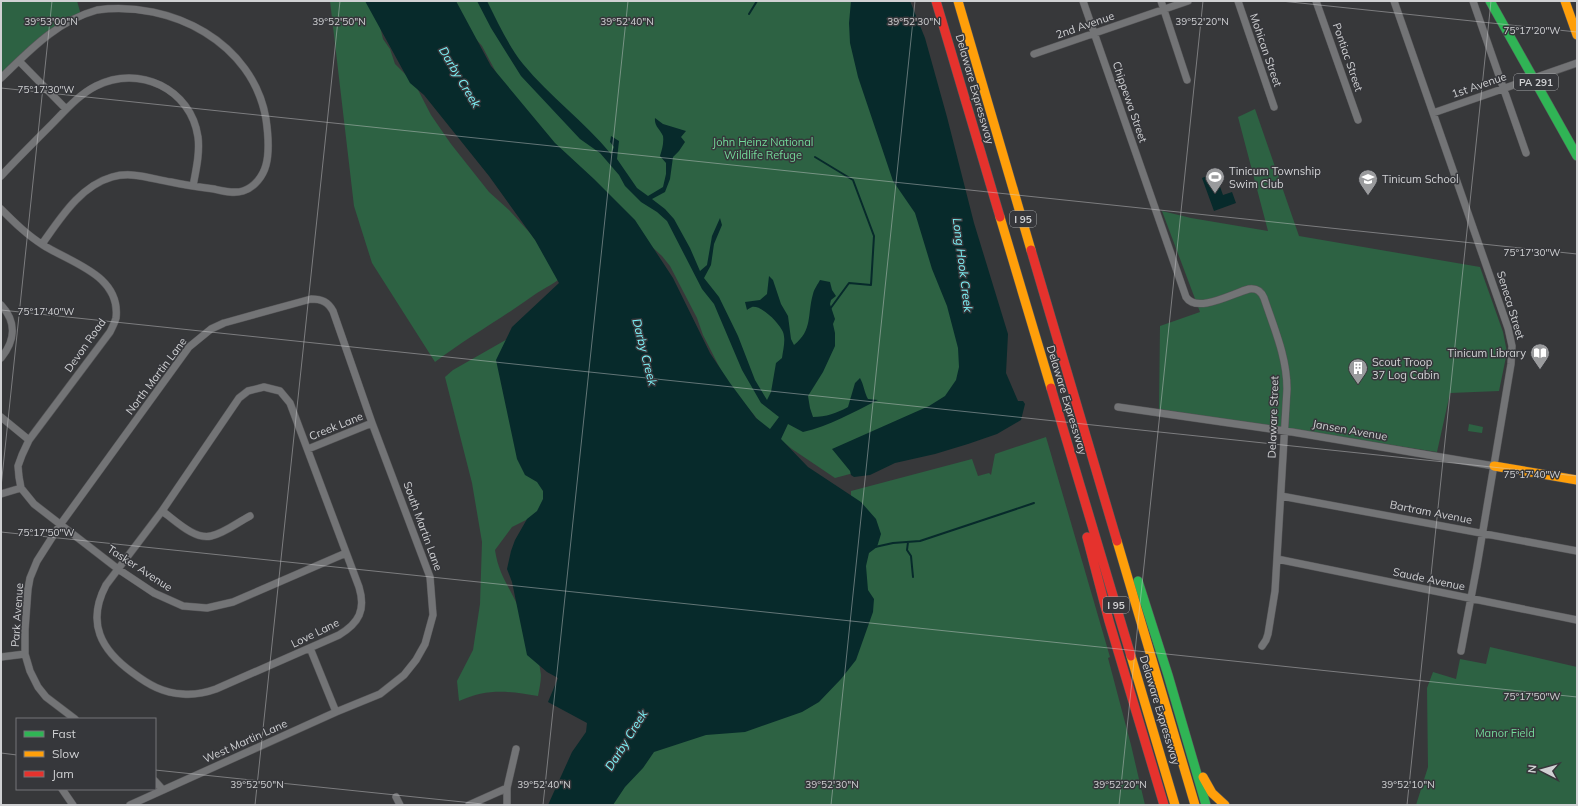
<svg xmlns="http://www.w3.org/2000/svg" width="1578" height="806" font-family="Mulish,sans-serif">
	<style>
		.green { fill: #2d6243 }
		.water { fill: #072a2b }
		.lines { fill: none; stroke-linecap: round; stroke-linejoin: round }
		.stream { stroke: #072a2b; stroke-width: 2 }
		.street-casing { stroke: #555557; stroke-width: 8 }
		.fast-casing { stroke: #555557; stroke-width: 10 }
		.slow-casing { stroke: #555557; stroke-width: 10 }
		.jam-casing { stroke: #555557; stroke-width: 10 }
		.street { stroke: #737476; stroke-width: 7 }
		.fast { stroke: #30b455; stroke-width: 9 }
		.slow { stroke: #ff9f0a; stroke-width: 9 }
		.jam { stroke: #e5322d; stroke-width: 9 }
		.ticks { fill: none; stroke: #d0d1d3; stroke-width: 1; stroke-opacity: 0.45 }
		.labels { text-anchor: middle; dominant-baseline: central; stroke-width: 3; stroke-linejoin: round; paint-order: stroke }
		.shield { fill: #36373b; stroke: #a2a3a5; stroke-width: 1 }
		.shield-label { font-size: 10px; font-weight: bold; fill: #d0d1d3 }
		.street-label { font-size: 11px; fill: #d0d1d3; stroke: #36373b }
		.park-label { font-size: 11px; fill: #73db9a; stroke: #36373b }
		.poi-label { font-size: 11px; fill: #d0d1d3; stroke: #36373b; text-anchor: start }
		.water-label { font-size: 12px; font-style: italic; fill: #7df4f9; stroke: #36373b }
		.ticks-label { font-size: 10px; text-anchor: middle; fill: #d0d1d3; stroke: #36373b; stroke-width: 3; stroke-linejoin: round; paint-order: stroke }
	</style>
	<rect width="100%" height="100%" fill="#37383a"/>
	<path class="green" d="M1,1H77L81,15L67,22L1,78Z
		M330,1H369L378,19L383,39L390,49L395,64L415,84L431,115L451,144L489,192L509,210L530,233L562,276C555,284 546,287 537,293C504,317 468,337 435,362L372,263L354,206Z
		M449,1H875L966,353L947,448L835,478L792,449L762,425L754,415L727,382L703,335L697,318L670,266L662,256L651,246L634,240L498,76L482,46L468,30Z
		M1255,109L1299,236L1480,267L1503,332L1507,352L1499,391L1450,393L1437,452L1159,409L1160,326L1200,312L1162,211L1191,218L1268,231L1238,117Z
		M581,297L554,506L512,527L495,550C498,571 506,582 515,600C527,624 538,649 541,675C541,682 539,690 538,696C508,691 488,688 459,701L457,681L473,650L480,604L482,542L472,483L445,377L453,370Z
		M1469,424L1483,427L1482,433L1468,431Z
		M1046,437L1110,657L1108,658L1131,745L1145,805H606L851,497V491L972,459L978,476L989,473L991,475L995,454Z
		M1490,647L1577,667V805H1416L1428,767L1427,688L1433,672L1456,679L1460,659L1486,664Z"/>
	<path class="water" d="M365,1H456L491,66L555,143L594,179L635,220L673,278L710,353L730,383L756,418L770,429L779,417L761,403L742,370L714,304L702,289L667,221L657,212L641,202L625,186L619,175L600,153L580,139L521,76L491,28L477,1H487C497,21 509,47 523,64C550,97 584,121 611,154L614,147L610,142L611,136L619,141L617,159L637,188L648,196L663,187L666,174V163L660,156C662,150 664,143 663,136C660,129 654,126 655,118L663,124L686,131L681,137L685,142L679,151L673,157L670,179L665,192L652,199L665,209L674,219L690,248L700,271L707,265L712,236L720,218L722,225L714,244L711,265L704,278L719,297L738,336L755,380L767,400L771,392L776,363L782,358C783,350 786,340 783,332C780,324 762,305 752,307C750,308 748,309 747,310L745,302L760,300L767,294L769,276L773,280L781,304L788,316L791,339L794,345C813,330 807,315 813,294C814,289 818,284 820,280L830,282L832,290L836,296L831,300L830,304L835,319L833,324L835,333V346L823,372L808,396L810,408L813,417C826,417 837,413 848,407L855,383L860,378C864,385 864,392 868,399L878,400C854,412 829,426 803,432L788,424L781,439L808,467L861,502L876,519L881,534L877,547L869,553L866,566L868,590L874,599L873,612L856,660L841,679L819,702L802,712L745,732L706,735L654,752L643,768L625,787L613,805H548L572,752L586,732L587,723L548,702L558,678L547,672L527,655L512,582L507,569L511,551L515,540L527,519L537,511L543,499V491L537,482L525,475L517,459L496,360L512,327L559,283L535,240L489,176L424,95L410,83Z
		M851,1H910L925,38L947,117L974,223L1008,334L1006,373L1018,401H1023L1025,404L1021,420L997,434L968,444L935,454L895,463L870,475L854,477L851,475L850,471L832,449L929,406L945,396L956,380L959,367L958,348L947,306L932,269L915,213L893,181L858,77L850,43L849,23Z
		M1215,173L1223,195L1232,192L1236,203L1214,211L1202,178Z"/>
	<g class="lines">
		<path class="stream" d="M749,14L757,1
			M815,157L853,180L874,236L871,285L849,283L830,309
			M908,542L907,550L911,556L913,577
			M875,547L893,543L920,541L1034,503"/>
		<g class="street-casing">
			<path id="street" d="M1083,1L1186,297C1197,314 1233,293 1249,289C1257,288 1261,291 1264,298C1274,328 1287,357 1287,389L1275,591L1268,634L1266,640L1262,646
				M1161,1L1187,80
				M1238,1L1274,107
				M1316,1L1358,120
				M1394,1L1508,328L1512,346L1511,364L1477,566L1461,651
				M1473,1L1526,153
				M1034,54L1188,1
				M19,61L66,109
				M1,78C30,50 57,21 97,10C172,0 253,43 266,119C268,133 270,150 266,165C263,176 255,187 243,191C234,194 223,191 214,189C199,187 185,185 171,182C152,179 132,171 112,177C80,186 60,219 42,244
				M1433,113L1577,63
				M1,176C17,159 34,142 50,126C64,112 78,95 96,86C139,64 191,89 198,137C200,153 196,170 193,186
				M1,209C14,222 27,235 43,245C71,263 121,275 116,318C115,322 112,328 110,332L29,440L22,455L18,466L19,477L21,488L34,504L118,569L154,593L183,606L207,608L233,602L346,553
				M1,305C17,322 15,341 1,358
				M264,387L280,391L290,403L359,587C366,610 359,623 339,635L216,689C205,693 195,695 183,694C163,693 149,685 133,673C101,650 86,623 106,585L162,511L239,398L248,391Z
				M1118,407L1292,432L1494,466
				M1,417L29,440
				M308,449L372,423
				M1,494L21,488
				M1281,496L1577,551
				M162,511C175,520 194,540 211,536C225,533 238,522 250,516
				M1277,559L1577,620
				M310,648L336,712
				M1,657L25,654
				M75,719L46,697L38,687L30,671L25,654V630L28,589L30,578L37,561L60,525L189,347L211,329L224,323L311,299C322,299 328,302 333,311L372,423L430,577L433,615L425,644L416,660L404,675L380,694L336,712L130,805
				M155,781L163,790
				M62,789L73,805
				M396,797L400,805
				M469,805L507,788
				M507,805V788L516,749"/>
		</g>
		<g class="fast-casing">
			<path id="fast" d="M1490,1L1577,156
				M1138,581L1168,675L1206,805"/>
		</g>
		<g class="slow-casing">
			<path id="slow" d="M958,1L1031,250
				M1565,1L1577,35
				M1000,217L1051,388
				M1494,466L1577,480
				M1117,541L1195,805
				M1131,656L1175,805
				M1203,777L1212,793L1225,805"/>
		</g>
		<g class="jam-casing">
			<path id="jam" d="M936,1L1000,217
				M1031,250L1117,541
				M1051,388L1131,656
				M1087,537L1109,621L1164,805"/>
		</g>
		<use href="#street" class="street"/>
		<use href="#fast" class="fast"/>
		<use href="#slow" class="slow"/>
		<use href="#jam" class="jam"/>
	</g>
	<path class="ticks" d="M1281,1L1577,32M1,88L1577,254M1,310L1577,476M1,487L52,1M1,532L1577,697M1,753L17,755M155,770L492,805M255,805L340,1M543,805L628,1M831,805L915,1M1119,805L1203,1M1407,805L1491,1"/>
	<defs>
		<g id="stadium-pin" transform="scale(1)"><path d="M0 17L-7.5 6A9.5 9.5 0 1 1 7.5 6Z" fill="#9a9b9d" stroke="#36373b"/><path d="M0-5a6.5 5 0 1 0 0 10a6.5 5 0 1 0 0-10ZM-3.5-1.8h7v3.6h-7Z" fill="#fff"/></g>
		<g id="school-pin" transform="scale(1)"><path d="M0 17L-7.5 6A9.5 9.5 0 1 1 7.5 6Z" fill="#9a9b9d" stroke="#36373b"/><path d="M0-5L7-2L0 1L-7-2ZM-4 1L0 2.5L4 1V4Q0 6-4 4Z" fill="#fff"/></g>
		<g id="library-pin" transform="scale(1)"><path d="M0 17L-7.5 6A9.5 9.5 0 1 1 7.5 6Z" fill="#9a9b9d" stroke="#36373b"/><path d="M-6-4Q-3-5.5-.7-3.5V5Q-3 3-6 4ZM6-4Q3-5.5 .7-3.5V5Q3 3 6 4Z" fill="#fff"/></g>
		<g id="building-pin" transform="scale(1)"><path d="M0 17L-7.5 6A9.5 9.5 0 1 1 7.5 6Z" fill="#9a9b9d" stroke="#36373b"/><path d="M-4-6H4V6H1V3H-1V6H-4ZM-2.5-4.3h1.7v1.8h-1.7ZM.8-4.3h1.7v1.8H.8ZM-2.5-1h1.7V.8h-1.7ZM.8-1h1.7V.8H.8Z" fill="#fff"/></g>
	</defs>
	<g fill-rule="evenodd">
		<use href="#stadium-pin" x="1215" y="177"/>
		<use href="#school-pin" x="1368" y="179"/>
		<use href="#library-pin" x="1540" y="353"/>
		<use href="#building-pin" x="1358" y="368"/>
	</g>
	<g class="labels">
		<g class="shield">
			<rect x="1514" y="74" width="44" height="16" rx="3"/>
			<rect x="1010" y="211" width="26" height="16" rx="3"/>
			<rect x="1103" y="597" width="26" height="16" rx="3"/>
		</g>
		<g class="shield-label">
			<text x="1536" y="82">PA 291</text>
			<text x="1023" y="219">I 95</text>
			<text x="1116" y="605">I 95</text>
		</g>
		<g class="street-label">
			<text transform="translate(1085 25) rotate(-19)">2nd Avenue</text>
			<text transform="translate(1266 50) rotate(71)">Mohican Street</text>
			<text transform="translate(1348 57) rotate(71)">Pontiac Street</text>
			<text transform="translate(1479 85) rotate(-19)">1st Avenue</text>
			<text transform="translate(975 89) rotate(74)">Delaware Expressway</text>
			<text transform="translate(1130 102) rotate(71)">Chippewa Street</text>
			<text transform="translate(1511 305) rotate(73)">Seneca Street</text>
			<text transform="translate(85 345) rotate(-55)">Devon Road</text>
			<text transform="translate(156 376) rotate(-53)">North Martin Lane</text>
			<text transform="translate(1067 400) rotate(73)">Delaware Expressway</text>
			<text transform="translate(1273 417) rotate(-88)">Delaware Street</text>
			<text transform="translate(336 426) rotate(-22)">Creek Lane</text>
			<text transform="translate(1350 430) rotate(10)">Jansen Avenue</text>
			<text transform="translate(1431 512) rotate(11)">Bartram Avenue</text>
			<text transform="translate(423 526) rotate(70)">South Martin Lane</text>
			<text transform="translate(140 568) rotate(33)">Tasker Avenue</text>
			<text transform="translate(1429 579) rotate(12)">Saude Avenue</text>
			<text transform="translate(17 615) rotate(-86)">Park Avenue</text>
			<text transform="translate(315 633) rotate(-26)">Love Lane</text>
			<text transform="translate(1160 710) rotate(73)">Delaware Expressway</text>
			<text transform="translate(245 741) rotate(-24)">West Martin Lane</text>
		</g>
		<g class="park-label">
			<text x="763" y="142">John Heinz National<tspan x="763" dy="13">Wildlife Refuge</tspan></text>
			<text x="1505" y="733">Manor Field</text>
		</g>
		<g class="poi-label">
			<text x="1229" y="171">Tinicum Township<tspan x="1229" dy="13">Swim Club</tspan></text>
			<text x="1382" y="179">Tinicum School</text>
			<text x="1526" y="353" text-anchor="end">Tinicum Library</text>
			<text x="1372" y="362">Scout Troop<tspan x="1372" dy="13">37 Log Cabin</tspan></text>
		</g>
		<g class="water-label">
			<text transform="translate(460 77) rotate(59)">Darby Creek</text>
			<text transform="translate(963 265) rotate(83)">Long Hook Creek</text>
			<text transform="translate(645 352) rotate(76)">Darby Creek</text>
			<text transform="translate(626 740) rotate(-58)">Darby Creek</text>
		</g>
	</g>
	<g class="ticks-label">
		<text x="51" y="25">39°53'00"N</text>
		<text x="339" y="25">39°52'50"N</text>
		<text x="627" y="25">39°52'40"N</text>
		<text x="914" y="25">39°52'30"N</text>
		<text x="1202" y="25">39°52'20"N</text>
		<text x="1532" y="34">75°17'20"W</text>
		<text x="46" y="93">75°17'30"W</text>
		<text x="1532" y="256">75°17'30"W</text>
		<text x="46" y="315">75°17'40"W</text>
		<text x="1532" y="478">75°17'40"W</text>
		<text x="46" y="536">75°17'50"W</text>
		<text x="1532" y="700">75°17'50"W</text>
		<text x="257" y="788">39°52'50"N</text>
		<text x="544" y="788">39°52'40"N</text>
		<text x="832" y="788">39°52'30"N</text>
		<text x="1120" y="788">39°52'20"N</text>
		<text x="1408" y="788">39°52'10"N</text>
	</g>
	<rect width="1578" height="806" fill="none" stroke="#d0d1d3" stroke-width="4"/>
	<rect x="16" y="718" width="140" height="72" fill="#36373b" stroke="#747578"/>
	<rect x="24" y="731" width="20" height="6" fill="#30b455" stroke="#747578"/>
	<text x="52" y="738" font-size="12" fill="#d0d1d3">Fast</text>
	<rect x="24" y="751" width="20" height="6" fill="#ff9f0a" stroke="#747578"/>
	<text x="52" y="758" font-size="12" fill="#d0d1d3">Slow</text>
	<rect x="24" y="771" width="20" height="6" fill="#e5322d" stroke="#747578"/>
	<text x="52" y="778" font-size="12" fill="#d0d1d3">Jam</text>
	<g transform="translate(1542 770) rotate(276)" stroke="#36373b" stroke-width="3" paint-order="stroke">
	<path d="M0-3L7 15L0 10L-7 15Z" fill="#d0d1d3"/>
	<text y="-6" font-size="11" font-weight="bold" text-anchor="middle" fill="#d0d1d3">N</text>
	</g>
</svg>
